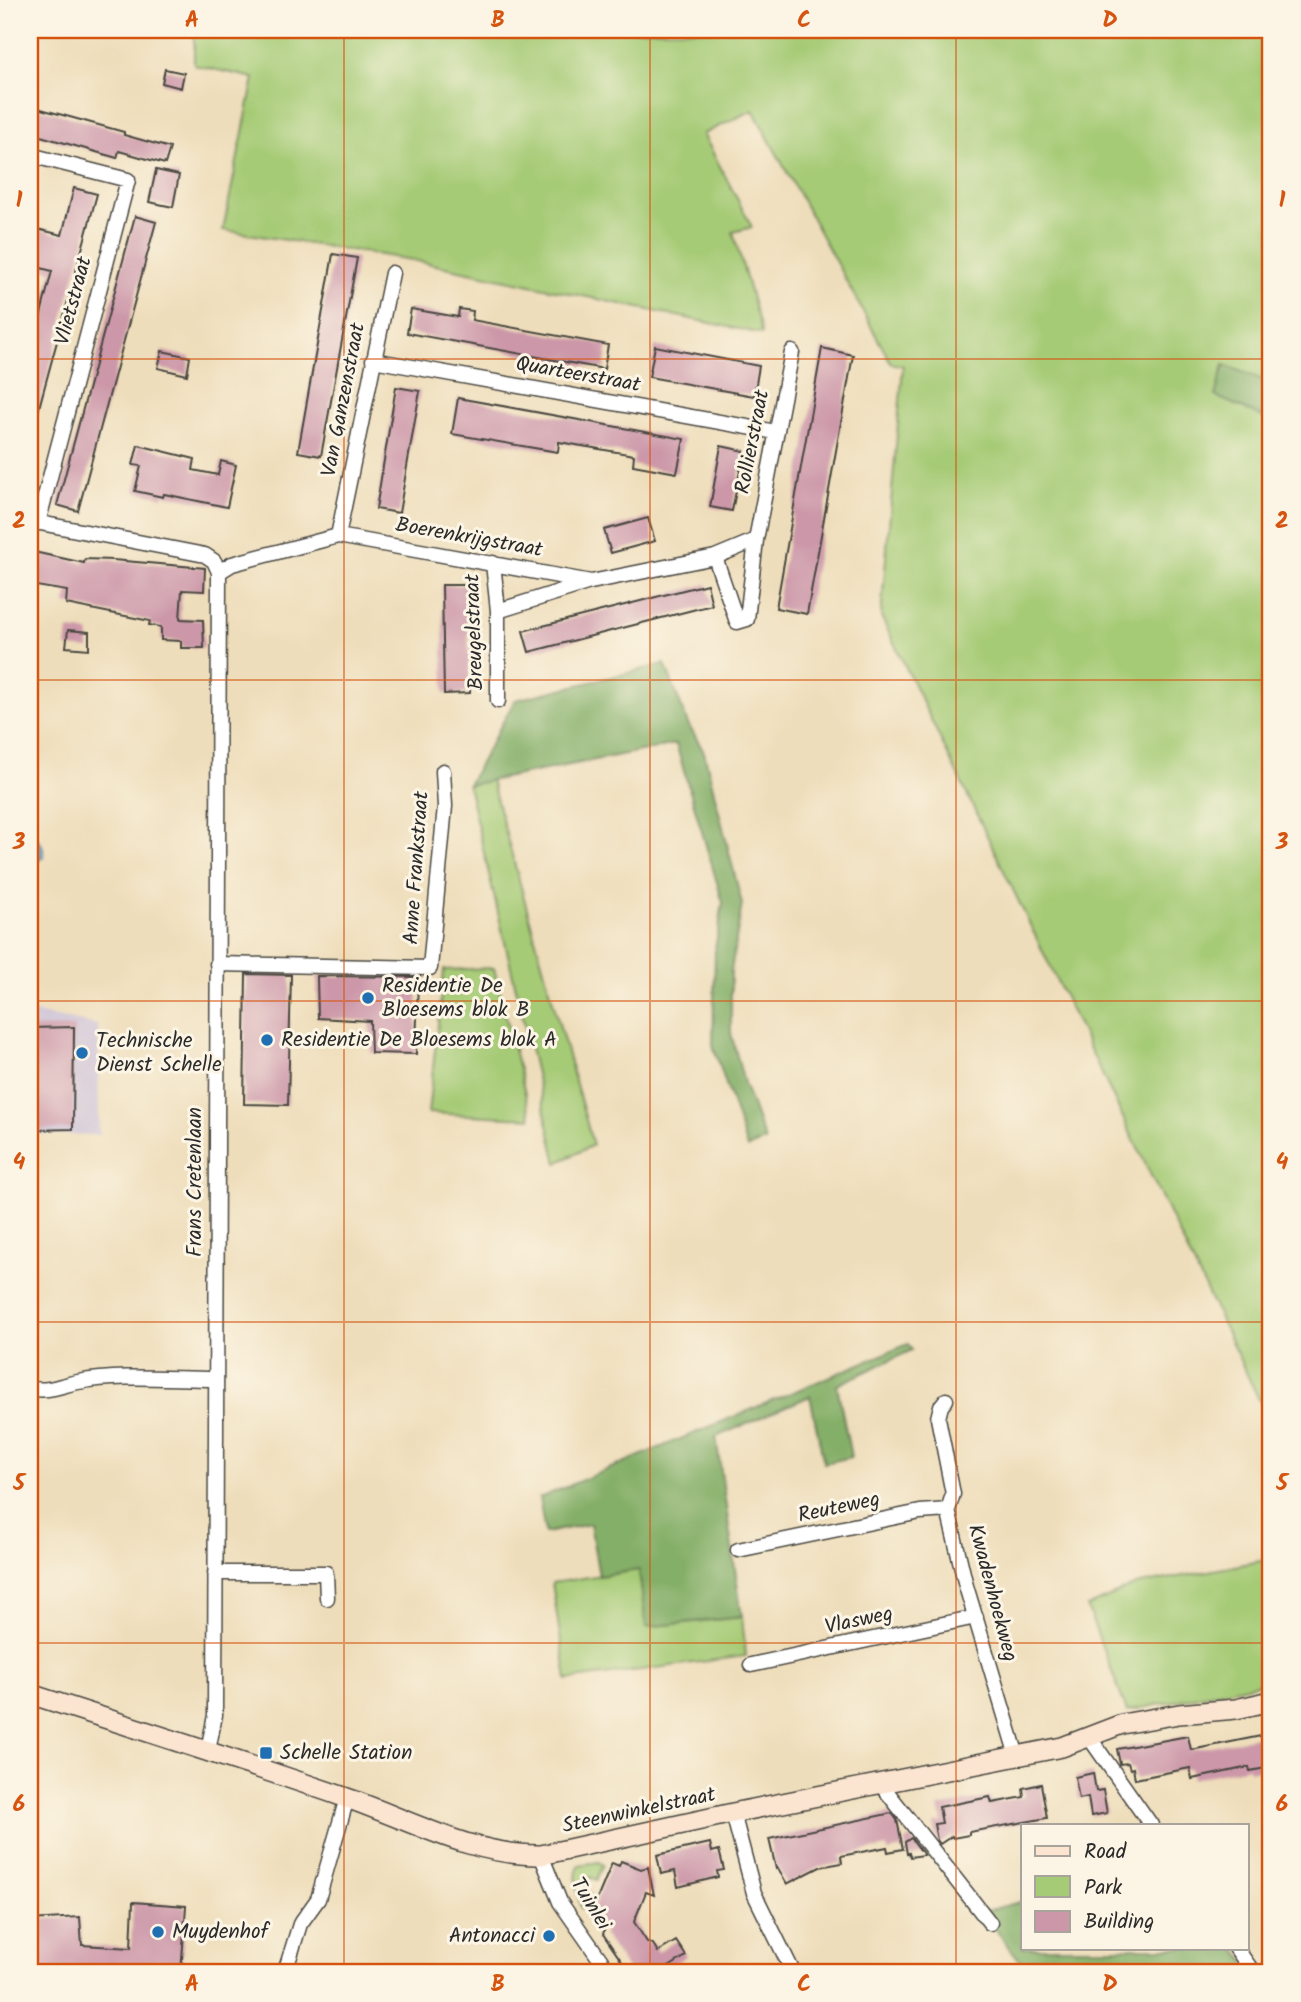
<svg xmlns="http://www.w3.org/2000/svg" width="1301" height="2002" font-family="Kalam,sans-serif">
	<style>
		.industrial { fill: #cabfd6 }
		.green { fill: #a6cb76; stroke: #687b50; stroke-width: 2 }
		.forest { fill: #84af67; stroke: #586d49; stroke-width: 2 }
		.water { fill: #61a4d5; stroke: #466880; stroke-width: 2 }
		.building { fill: #cc97a9 }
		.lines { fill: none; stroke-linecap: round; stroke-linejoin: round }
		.street-casing { stroke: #484640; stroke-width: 17 }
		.secondary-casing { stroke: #484640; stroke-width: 22 }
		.street { stroke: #fff; stroke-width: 14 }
		.secondary { stroke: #fce5d0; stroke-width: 19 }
		.grid { fill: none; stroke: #d5540f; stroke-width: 2; stroke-opacity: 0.55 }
		.poi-dot { fill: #1f6fb2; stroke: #fcf5e5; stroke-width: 2.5 }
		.labels { text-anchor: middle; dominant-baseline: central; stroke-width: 6; stroke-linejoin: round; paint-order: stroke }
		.street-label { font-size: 21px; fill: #2b2b2b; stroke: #fcf5e5 }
		.poi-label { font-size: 21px; fill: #2b2b2b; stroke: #fcf5e5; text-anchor: start }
		.neatline { fill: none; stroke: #d5540f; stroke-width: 2.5 }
		.grid-label { font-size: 23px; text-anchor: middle; font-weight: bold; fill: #d5540f }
	</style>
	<rect width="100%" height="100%" fill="#fcf5e5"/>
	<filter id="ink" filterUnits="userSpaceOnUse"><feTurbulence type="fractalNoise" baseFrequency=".0143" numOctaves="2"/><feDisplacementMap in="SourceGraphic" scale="14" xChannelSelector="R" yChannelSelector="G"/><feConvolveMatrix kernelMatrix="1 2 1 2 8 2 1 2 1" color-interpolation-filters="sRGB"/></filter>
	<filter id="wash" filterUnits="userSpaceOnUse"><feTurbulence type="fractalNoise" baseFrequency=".00686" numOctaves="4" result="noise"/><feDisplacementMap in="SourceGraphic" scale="28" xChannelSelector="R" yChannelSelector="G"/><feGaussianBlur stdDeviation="1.57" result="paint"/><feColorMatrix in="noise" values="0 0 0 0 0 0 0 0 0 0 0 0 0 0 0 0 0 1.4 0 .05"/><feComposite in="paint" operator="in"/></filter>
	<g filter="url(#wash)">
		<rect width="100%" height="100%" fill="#eeddba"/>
		<path class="industrial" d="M30,1012L98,1025L99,1135L30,1134Z"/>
		<path class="green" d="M194,30H1271V1415L1267,1416L881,616L903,366L891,363L753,110L703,134L752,227L733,232L762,334L412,260L223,230L254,78L194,65Z
			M491,780L593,1145L557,1163L468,785Z
			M494,968L531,1118L428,1113L444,970Z
			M1271,1559V1681L1127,1711L1087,1607L1136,1585Z
			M639,1569L646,1627L742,1617L746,1656L567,1680L552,1583Z
			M599,1862L603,1865L597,1880L590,1877L584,1891L591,1894L586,1907L581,1908C578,1893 573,1879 579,1865Z"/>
		<path class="forest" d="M1224,365L1271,383V421L1215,396Z
			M665,664L688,724L704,752L742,904L731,971V1033L744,1083L765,1141L747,1148L713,1045L715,949L723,903L676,744L468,785L515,700Z
			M908,1344L912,1350L837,1385L851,1457L824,1463L810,1396L716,1437L742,1617L646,1627L639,1570L599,1576L590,1524L545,1533L539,1498Z
			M1023,1901V1948H1236L1253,1972H1029L982,1912Z"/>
		<path class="water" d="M30,831C38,841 45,843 43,857L30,866Z"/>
		<g id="blocks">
			<path class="building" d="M165,69L184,73L181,88L162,83Z
				M30,106L124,132V135L170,148L165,164L119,151L117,158L30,133Z
				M156,170L179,175L173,207L149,202Z
				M74,188L97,194L34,426L30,425V356L52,271L30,265V255L37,229L62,235Z
				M135,216L156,222L78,511L57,505Z
				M333,254L357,258L321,456L298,452Z
				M411,309L458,317L459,309L473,311L472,320L608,345L604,369L407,333Z
				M655,346L759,366L754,396L649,377Z
				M822,348L853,355L807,614L776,608Z
				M162,351L190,357L187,375L158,368Z
				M396,387L420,391L399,513L376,509Z
				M458,398L684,439L677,473L633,465L634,455L559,442L558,452L452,434Z
				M138,445L195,459L193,470L218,475L221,461L236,465L227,507L164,494L163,497L135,491L141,466L133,465Z
				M721,446L744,451L732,511L710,507Z
				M648,518L655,541L611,553L604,530Z
				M34,552L84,563L85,559L113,560L205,568L204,591L182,590L180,619L203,620L204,648H181V641L161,640V627L149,625L150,621L66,604L67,591L30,585Z
				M707,584L712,605L529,652L523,631Z
				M442,585H467L470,693L444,694Z
				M68,630L89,632V649L66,647Z
				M246,974L291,975L288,1105L244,1104Z
				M317,976L418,977L416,1054L371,1053L370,1021L318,1018Z
				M74,1027L73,1129L30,1130V1028Z
				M1271,1734V1767L1250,1771L1249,1767L1192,1779L1190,1768L1135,1779L1133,1768L1130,1769L1128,1763L1120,1764L1117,1749L1188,1736L1191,1750Z
				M1093,1773L1096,1791L1103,1790L1107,1813L1091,1816L1088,1797L1079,1799L1075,1777Z
				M1041,1784L1047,1818L969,1832V1835L953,1838L952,1836L940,1844L937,1840L934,1824L942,1823L939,1807L990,1797L992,1803L1024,1797L1023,1788Z
				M892,1813L897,1820L903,1849L888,1852L887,1847L841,1856L842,1863L820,1867L787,1884L778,1868L776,1869L769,1839Z
				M911,1838L924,1855L910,1857L909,1853L907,1854L905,1842Z
				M710,1843L712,1852L719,1850L724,1870L717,1871L718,1877L678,1887L675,1871L661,1874L657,1855Z
				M621,1861L641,1869L648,1867L654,1895L646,1892L634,1922L647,1942L653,1944L658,1952L676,1941L686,1956L661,1972H629L603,1934L606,1926L596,1923L598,1919L590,1916L612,1863L619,1866Z
				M133,1902L186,1906L181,1972H31L30,1920L80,1917L82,1945L131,1948Z"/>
		</g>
	</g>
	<g filter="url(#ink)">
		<use href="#blocks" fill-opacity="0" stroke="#484640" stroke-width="2"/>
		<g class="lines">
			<g class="street-casing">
				<path id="street" d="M30,155L128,180L38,523
					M373,360L776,432
					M30,521L205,555L214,561L219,572L215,1715L208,1751
					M338,536L392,273
					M756,540L715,557L737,622L747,619L756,540L792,352
					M493,563L498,611V701
					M219,572L232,564L338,536L591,582L715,557
					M498,611L590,582
					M217,964L430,968L445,806L443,771
					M30,1388C46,1393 62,1385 78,1382C120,1374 171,1379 215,1379
					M946,1400L941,1406L938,1418L953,1494L948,1510L966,1586L1017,1756
					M738,1550L920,1512L948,1510
					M215,1573H326L327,1598
					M751,1665L976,1617
					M1089,1737L1151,1825
					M880,1783L990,1923
					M733,1813L754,1893L793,1972
					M541,1855L560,1902L609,1972
					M1236,1948L1253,1972
					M285,1972L300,1924L318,1899L347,1798"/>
			</g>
			<g class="secondary-casing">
				<path id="secondary" d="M30,1694C135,1728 240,1761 344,1797C408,1819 472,1856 541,1855L733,1813L1062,1747L1122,1724L1179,1714L1236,1709L1271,1701"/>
			</g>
			<use href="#street" class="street"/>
			<use href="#secondary" class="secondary"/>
		</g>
	</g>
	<path class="grid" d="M344,30V1972M650,30V1972M956,30V1972M30,359H1271M30,680H1271M30,1001H1271M30,1322H1271M30,1643H1271"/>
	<g class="poi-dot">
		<circle cx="368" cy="998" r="7"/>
		<circle cx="267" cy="1040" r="7"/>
		<circle cx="82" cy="1053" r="7"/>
		<rect x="259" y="1746" width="14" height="14" rx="3.5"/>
		<circle cx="158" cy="1932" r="7"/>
		<circle cx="549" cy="1936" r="7"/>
	</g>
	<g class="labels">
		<g class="street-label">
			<text transform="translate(74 301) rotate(-75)">Vlietstraat</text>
			<text transform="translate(578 375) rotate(10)">Quarteerstraat</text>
			<text transform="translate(344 400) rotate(-79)">Van Ganzenstraat</text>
			<text transform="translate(753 442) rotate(-79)">Rollierstraat</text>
			<text transform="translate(469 538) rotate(10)">Boerenkrijgstraat</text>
			<text transform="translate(475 632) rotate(-92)">Breugelstraat</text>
			<text transform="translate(417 868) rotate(-86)">Anne Frankstraat</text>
			<text transform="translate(195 1182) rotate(-90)">Frans Cretenlaan</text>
			<text transform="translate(839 1508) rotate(-12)">Reuteweg</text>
			<text transform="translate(992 1593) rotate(75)">Kwadenhoekweg</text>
			<text transform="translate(859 1621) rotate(-12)">Vlasweg</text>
			<text transform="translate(639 1811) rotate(-12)">Steenwinkelstraat</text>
			<text transform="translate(590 1904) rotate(58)">Tuinlei</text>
		</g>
		<g class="poi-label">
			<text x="382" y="986">Residentie De<tspan x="382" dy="24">Bloesems blok B</tspan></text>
			<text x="281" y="1040">Residentie De Bloesems blok A</text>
			<text x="96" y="1041">Technische<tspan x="96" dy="24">Dienst Schelle</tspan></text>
			<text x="280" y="1753">Schelle Station</text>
			<text x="172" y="1932">Muydenhof</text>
			<text x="535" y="1936" text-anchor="end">Antonacci</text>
		</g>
	</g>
	<rect width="1301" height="2002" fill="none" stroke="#fcf5e5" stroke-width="77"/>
	<rect x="1021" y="1824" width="228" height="126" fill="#fcf5e5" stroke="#a8a49b" stroke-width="2"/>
	<rect x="1035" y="1846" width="35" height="10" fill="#fce5d0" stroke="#a8a49b" stroke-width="2"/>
	<text x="1084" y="1858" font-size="21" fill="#2b2b2b">Road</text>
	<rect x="1035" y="1876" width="35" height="21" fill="#a6cb76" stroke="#a8a49b" stroke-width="2"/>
	<text x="1084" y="1894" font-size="21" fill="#2b2b2b">Park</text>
	<rect x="1035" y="1911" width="35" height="21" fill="#cc97a9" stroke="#a8a49b" stroke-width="2"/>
	<text x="1084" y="1928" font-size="21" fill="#2b2b2b">Building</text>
	<rect x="38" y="38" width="1224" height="1926" class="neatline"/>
	<g class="grid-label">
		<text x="192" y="27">A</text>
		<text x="498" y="27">B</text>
		<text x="804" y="27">C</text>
		<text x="1110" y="27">D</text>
		<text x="19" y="207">1</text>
		<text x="1282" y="207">1</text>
		<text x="19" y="528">2</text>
		<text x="1282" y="528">2</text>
		<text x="19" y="849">3</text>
		<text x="1282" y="849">3</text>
		<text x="19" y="1169">4</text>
		<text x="1282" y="1169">4</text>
		<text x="19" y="1490">5</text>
		<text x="1282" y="1490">5</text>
		<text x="19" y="1811">6</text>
		<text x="1282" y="1811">6</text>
		<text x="192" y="1991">A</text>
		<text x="498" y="1991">B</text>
		<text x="804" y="1991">C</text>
		<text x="1110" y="1991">D</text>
	</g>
</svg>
